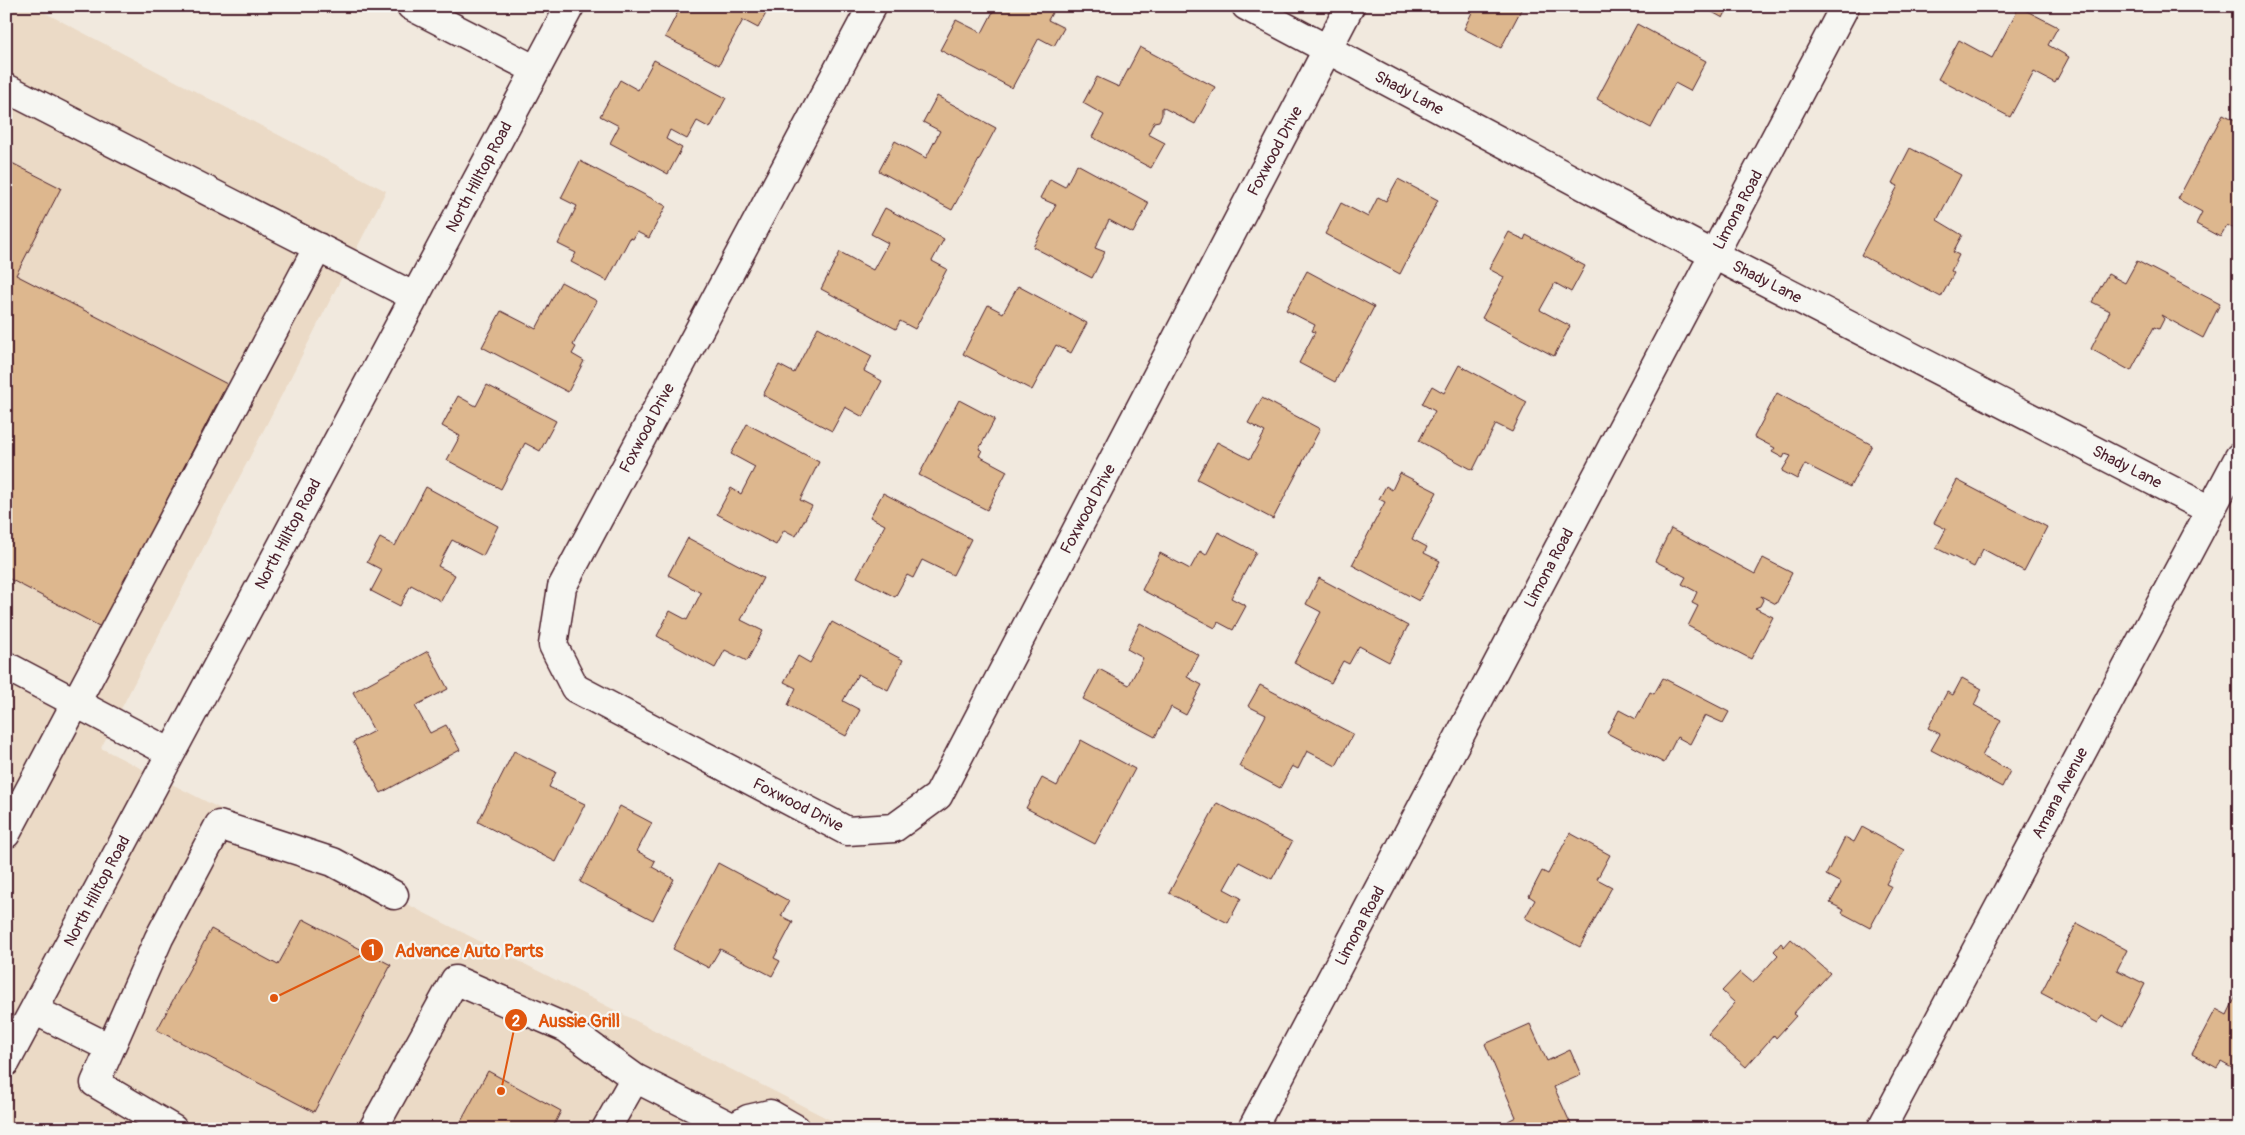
<svg xmlns="http://www.w3.org/2000/svg" width="2245" height="1135" font-family="Pangolin,sans-serif">
	<style>
		.built { fill: #ebdac6 }
		.building { fill: #ddb78e; stroke: #4a1f2b }
		.lines { fill: none; stroke-linecap: round; stroke-linejoin: round }
		.minor-casing { stroke: #4a1f2b; stroke-width: 31 }
		.minor { stroke: #f6f6f2; stroke-width: 28 }
		.labels { text-anchor: middle; dominant-baseline: central; stroke-width: 4.5; stroke-linejoin: round; paint-order: stroke }
		.street-label { font-size: 16px; fill: #4a1f2b; stroke: #f6f6f2 }
		.leader { fill: none; stroke: #e0560e; stroke-width: 2 }
		.callout-dot { fill: #e0560e; stroke: #f6f6f2; stroke-width: 2 }
		.mark-label { font-size: 15px; text-anchor: middle; font-weight: bold; fill: #fff }
		.callout-label { font-size: 18px; text-anchor: middle; font-weight: bold; fill: #e0560e; stroke: #f6f6f2; stroke-width: 4.5; stroke-linejoin: round; paint-order: stroke }
	</style>
	<rect width="100%" height="100%" fill="#f1e9de"/>
	<filter id="ink" filterUnits="userSpaceOnUse"><feTurbulence type="fractalNoise" baseFrequency=".02" numOctaves="2"/><feDisplacementMap in="SourceGraphic" scale="10" xChannelSelector="R" yChannelSelector="G"/><feConvolveMatrix kernelMatrix="1 2 1 2 8 2 1 2 1" color-interpolation-filters="sRGB"/></filter>
	<g filter="url(#ink)">
		<path class="built" d="M6,6H32L386,191L101,748L848,1129H6Z"/>
		<path class="building" d="M681,6H770L758,28L743,20L719,65L665,37Z
			M996,6H1056L1048,20L1064,28L1054,46L1039,38L1012,88L940,50L956,20L982,33Z
			M1475,6H1523L1501,48L1464,29Z
			M1701,6H1729L1723,18Z
			M2019,7L2058,27L2048,45L2069,57L2055,83L2034,72L2010,117L1938,79L1959,40L1992,58Z
			M1637,24L1706,61L1690,91L1675,83L1651,128L1597,99Z
			M1140,47L1215,87L1195,124L1162,107V115L1159,121L1154,122L1148,134L1165,143L1151,168L1092,137L1104,115L1083,103L1097,77L1119,87Z
			M654,60L726,98L710,128L697,121L687,139L670,130L666,139L682,148L668,174L610,143L619,126L600,116L620,80L638,90Z
			M937,96L996,128L952,210L879,171L895,141L926,158L940,131L923,122Z
			M2223,114L2239,122V231L2227,225L2220,237L2196,224L2202,212L2178,199Z
			M1910,148L1961,175L1937,220L1962,235L1953,252L1959,255L1951,271L1954,273L1941,297L1861,255L1898,186L1892,183Z
			M6,160L61,188L16,275L227,384L101,627L6,577Z
			M580,161L666,206L649,238L637,232L633,239L630,238L607,281L571,262L576,253L558,244L577,206L561,198Z
			M1077,164L1149,203L1133,233L1109,220L1095,248L1105,252L1092,278L1033,247L1056,205L1040,198L1050,179L1065,187Z
			M1398,179L1438,200L1400,274L1325,234L1341,203L1368,217L1378,197L1386,201Z
			M885,208L944,239L932,261L947,269L915,329L900,321L896,329L821,289L840,252L873,270L888,243L871,234Z
			M1509,232L1524,240L1526,235L1585,266L1571,292L1555,283L1540,310L1570,326L1554,356L1482,318L1504,277L1489,269Z
			M2137,261L2220,304L2203,338L2161,315L2164,319L2159,329L2154,327L2131,371L2091,349L2110,311L2092,302L2108,274L2125,283Z
			M1307,271L1374,307L1335,382L1299,363L1315,332L1312,331L1315,325L1286,310Z
			M561,282L597,301L573,345L576,347L572,354L584,361L568,392L482,347L501,311L536,329Z
			M1018,286L1087,323L1071,353L1056,345L1032,390L963,354L988,305L1003,313Z
			M818,327L872,356L864,371L882,381L863,417L845,407L832,431L763,395L779,365L794,373Z
			M1459,365L1527,402L1512,432L1496,424L1473,470L1419,441L1435,411L1422,404L1432,386L1444,393Z
			M487,385L556,421L540,451L525,443L501,489L447,460L460,436L442,426L458,396L476,406Z
			M1777,393L1872,445L1850,487L1805,464L1797,479L1782,471L1791,456L1785,454L1783,458L1772,452L1775,448L1754,437Z
			M1262,398L1320,429L1273,519L1197,479L1217,442L1250,459L1265,432L1248,423Z
			M959,400L995,419L979,449L982,450L979,456L1007,471L987,510L919,475Z
			M747,424L819,462L800,500L812,506L796,536L784,530L776,545L717,514L731,488L741,494L755,467L731,454Z
			M1400,473L1437,492L1412,539L1427,547L1424,553L1440,561L1419,601L1352,565L1385,502L1379,499L1386,486L1392,490Z
			M1957,480L2047,527L2024,571L1983,549L1974,567L1936,548L1946,529L1934,523Z
			M426,487L498,526L483,556L452,540L438,566L455,575L441,601L411,585L400,606L371,591L382,570L367,562L380,538L395,546Z
			M883,493L971,539L953,575L922,560L913,578L907,575L895,597L857,577L885,525L870,517Z
			M1671,529L1755,574L1763,558L1792,573L1776,604L1761,596L1763,600L1760,606L1755,608L1773,617L1751,659L1688,626L1698,606L1692,603L1697,592L1682,584L1686,577L1655,561Z
			M1218,532L1256,552L1231,598L1246,606L1233,630L1218,622L1215,628L1142,590L1160,553L1190,569L1200,551L1206,555Z
			M688,538L763,578L741,620L763,631L747,661L725,650L715,668L657,636L670,611L687,620L701,593L668,575Z
			M1319,578L1408,626L1389,662L1359,646L1349,664L1343,661L1331,683L1294,663L1321,612L1306,604Z
			M832,622L903,660L888,690L858,674L843,701L860,710L846,736L788,705L796,688L784,682L798,656L810,663Z
			M1140,623L1199,655L1187,677L1202,685L1186,715L1171,707L1155,737L1083,699L1099,669L1129,685L1143,658L1127,649Z
			M428,651L448,689L415,706L430,733L446,725L460,750L381,793L353,742L374,731L353,692Z
			M1663,678L1729,712L1723,723L1705,715L1690,744L1677,737L1664,763L1607,733L1619,710L1636,719L1650,692L1654,694Z
			M1962,678L1982,689L1974,705L2001,720L1982,756L2010,771L2002,787L1931,750L1940,734L1928,728L1947,692L1953,695Z
			M1260,685L1353,734L1336,766L1307,751L1298,769L1292,766L1280,788L1239,766L1266,715L1248,706Z
			M1081,740L1135,769L1095,844L1026,808L1042,778L1057,786Z
			M514,751L556,772L549,787L585,804L556,862L478,822Z
			M1217,803L1292,842L1272,879L1239,862L1224,889L1241,898L1228,923L1169,893Z
			M620,806L652,823L637,851L655,861L652,867L674,879L653,920L580,882Z
			M1862,827L1904,850L1886,884L1892,887L1870,928L1842,913L1844,910L1830,903L1841,883L1826,875L1845,837L1854,842Z
			M1570,833L1610,855L1597,879L1612,887L1580,947L1525,918L1535,900L1529,896L1542,871L1548,874Z
			M718,863L789,901L781,916L793,922L774,958L780,961L772,976L720,949L709,968L673,949Z
			M303,919L391,965L314,1112L157,1030L211,929L278,965Z
			M2077,923L2127,950L2117,970L2145,984L2123,1027L2102,1015L2098,1023L2041,993Z
			M1791,939L1830,973L1793,1014L1796,1016L1776,1038L1774,1035L1746,1067L1708,1034L1735,1003L1722,991L1740,972L1753,983L1778,955L1774,951L1781,943L1784,947Z
			M2238,992H2239V1072L2221,1062L2217,1068L2192,1054L2216,1009L2227,1015Z
			M1530,1024L1547,1061L1570,1050L1581,1075L1554,1087L1573,1129H1512L1508,1121L1516,1117L1485,1044Z
			M488,1071L561,1111L552,1129H457Z"/>
		<g class="lines">
			<g class="minor-casing">
				<path id="minor" d="M411,6L536,70
					M872,6L562,587L553,645L575,688L847,831L894,828L938,796L1350,6
					M1246,6L1714,255L2210,510
					M6,88L415,297
					M6,666L171,753
					M6,834L318,247
					M34,1010L110,1048
					M6,1062L570,6
					M173,1129L95,1083L159,938L219,825L333,862L394,895
					M373,1129L455,980L566,1028L635,1078L732,1127
					M606,1129L635,1078
					M731,1129L748,1119L770,1114L796,1129
					M1252,1129L1845,6
					M1881,1129L2239,457"/>
			</g>
			<use href="#minor" class="minor"/>
		</g>
	</g>
	<g class="labels">
		<g class="street-label">
			<text transform="translate(1409 93) rotate(28)">Shady Lane</text>
			<text transform="translate(1275 151) rotate(-62)">Foxwood Drive</text>
			<text transform="translate(479 177) rotate(-62)">North Hilltop Road</text>
			<text transform="translate(1738 210) rotate(-62)">Limona Road</text>
			<text transform="translate(1767 282) rotate(27)">Shady Lane</text>
			<text transform="translate(647 428) rotate(-62)">Foxwood Drive</text>
			<text transform="translate(2127 467) rotate(27)">Shady Lane</text>
			<text transform="translate(1088 509) rotate(-62)">Foxwood Drive</text>
			<text transform="translate(288 534) rotate(-62)">North Hilltop Road</text>
			<text transform="translate(1549 568) rotate(-62)">Limona Road</text>
			<text transform="translate(2060 793) rotate(-62)">Amana Avenue</text>
			<text transform="translate(798 805) rotate(27)">Foxwood Drive</text>
			<text transform="translate(97 891) rotate(-62)">North Hilltop Road</text>
			<text transform="translate(1360 926) rotate(-62)">Limona Road</text>
		</g>
	</g>
	<path class="leader" d="M274 998L372 950M501 1091L516 1020"/>
	<g class="callout-dot">
		<circle cx="274" cy="998" r="5"/>
		<circle cx="501" cy="1091" r="5"/>
		<circle cx="372" cy="950" r="12"/>
		<circle cx="516" cy="1020" r="12"/>
	</g>
	<g class="mark-label">
		<text x="372" y="955">1</text>
		<text x="516" y="1026">2</text>
	</g>
	<g class="callout-label">
		<text x="469" y="957">Advance Auto Parts</text>
		<text x="579" y="1027">Aussie Grill</text>
	</g>
	<rect width="2245" height="1135" fill="none" stroke="#f6f6f2" stroke-width="25"/>
	<rect x="12" y="12" width="2220" height="1110" fill="none" stroke="#4a1f2b" stroke-width="2" filter="url(#ink)"/>
</svg>
